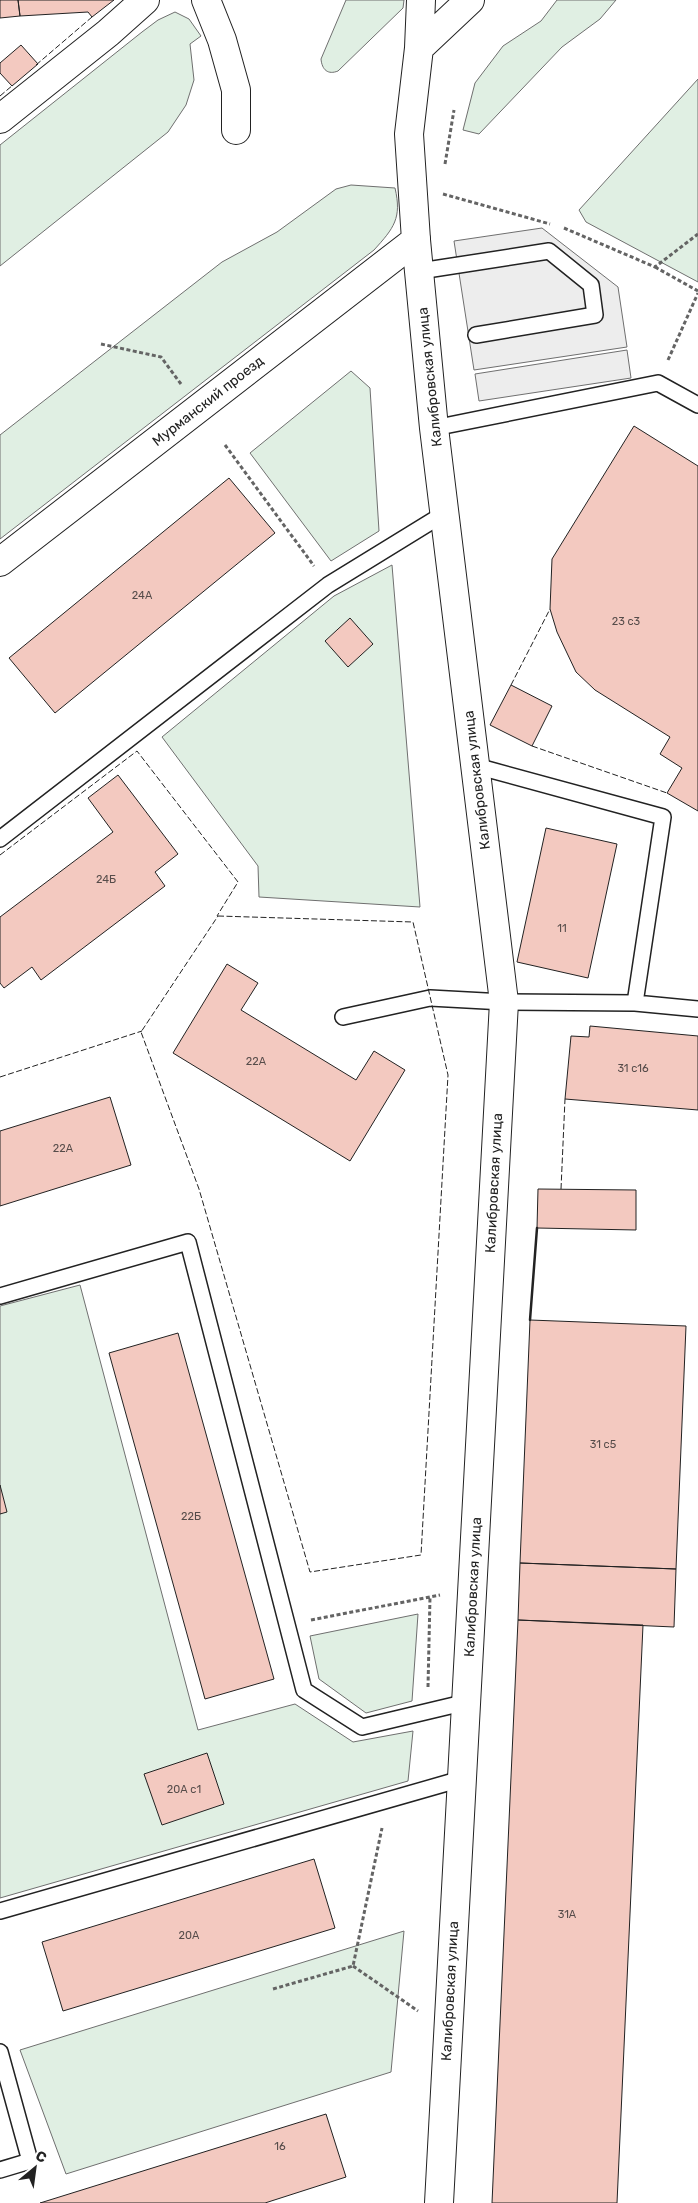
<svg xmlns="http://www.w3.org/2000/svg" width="698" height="2203" font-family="Rubik,sans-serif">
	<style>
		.green { fill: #e0efe3; stroke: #6f6f6f }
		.parking { fill: #ededed; stroke: #6f6f6f }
		.building { fill: #f3c9c0; stroke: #222 }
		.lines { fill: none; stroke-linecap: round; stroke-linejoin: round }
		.lane-casing { stroke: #222; stroke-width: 18 }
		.street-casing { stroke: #222; stroke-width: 30 }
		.secondary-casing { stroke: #222; stroke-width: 30 }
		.path { stroke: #646464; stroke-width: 3; stroke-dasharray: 4 2.5; stroke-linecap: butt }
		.lane { stroke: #fff; stroke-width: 15 }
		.street { stroke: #fff; stroke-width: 28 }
		.secondary { stroke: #fff; stroke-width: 28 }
		.fence { stroke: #222; stroke-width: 1; stroke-dasharray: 6 2.5; stroke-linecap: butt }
		.wall { stroke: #222; stroke-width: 2.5 }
		.labels { text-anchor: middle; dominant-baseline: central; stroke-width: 4; stroke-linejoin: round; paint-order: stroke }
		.number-label { font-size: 11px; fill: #564c4a }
		.street-label { font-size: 14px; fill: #222; stroke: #fff }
	</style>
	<rect width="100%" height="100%" fill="#fff"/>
	<path class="green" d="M346,0H404L403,8L338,71C328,75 322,70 321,59Z
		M557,0H616L600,19L562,47L479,134L463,130L475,83L503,46L541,21Z
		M175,12L189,19L201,36L190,44L194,80L186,105L168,132L0,266V145L142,32L158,20Z
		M698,79V282L586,222L579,210Z
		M351,185L395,188C402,218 394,228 374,250L0,539V435L222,262L277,232L336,189Z
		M351,371L370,388L379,531L331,561L250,453Z
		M392,565L420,907L259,897L258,866L162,737L334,596Z
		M80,1285L198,1730L295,1704L353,1742L413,1731L408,1781L0,1898V1306Z
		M418,1614L412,1701L366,1713L319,1679L310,1636Z
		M404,1931L391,2072L66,2174L20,2050Z"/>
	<path class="parking" d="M542,228L618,287L627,347L474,370L454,241Z
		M627,350L631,378L479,401L475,374Z"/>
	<path class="building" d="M0,0H18L20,16L0,18Z
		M18,0H114L92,17L88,12L20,16Z
		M21,45L38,64L12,86L0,73V63Z
		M634,426L698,466V811L667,793L682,768L660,754L670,737L595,690L576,672L557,632L550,609L552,559Z
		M229,478L275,533L55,713L9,658Z
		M350,618L373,644L348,667L325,641Z
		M511,685L552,706L532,746L490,725Z
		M118,775L178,854L155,872L165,886L41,980L32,967L4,988L0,983V917L113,832L88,798Z
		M546,828L617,844L588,978L517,962Z
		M227,964L258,983L241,1010L356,1080L374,1051L405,1070L350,1161L173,1053Z
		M590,1026L698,1036V1110L565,1099L571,1036L589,1037Z
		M110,1097L131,1165L0,1206V1131Z
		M538,1189L636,1190V1230L537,1228Z
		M530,1320L686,1326L676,1569L520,1563Z
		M178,1333L274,1679L205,1699L109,1353Z
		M0,1485L7,1512L0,1514Z
		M520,1563L676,1569L674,1627L518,1620Z
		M518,1620L643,1625L617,2203H492Z
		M207,1753L224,1804L162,1825L144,1774Z
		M314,1859L335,1928L63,2011L42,1942Z
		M326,2114L346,2177L265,2203H40Z"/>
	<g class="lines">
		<g class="lane-casing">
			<path id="lane" d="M420,271L549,251L591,285L595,315L476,335
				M434,428L658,383L698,405
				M0,839L328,585L445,513
				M635,1003L698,1009
				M343,1017L430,998L504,1002L635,1003L663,817L476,766
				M0,1296L188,1242L304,1690L362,1727L467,1702
				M0,1911L461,1779
				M0,2052L30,2161L0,2170"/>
		</g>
		<g class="street-casing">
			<path id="street" d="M206,0L222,40L236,90V130
				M0,119L108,33L145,0
				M416,240L434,428L504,1002L439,2203"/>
		</g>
		<g class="secondary-casing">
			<path id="secondary" d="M419,48L470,0
				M0,562L416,240L409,134L419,48L421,0"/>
		</g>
		<path class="path" d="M445,164L454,110
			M443,194L550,224
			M564,228L655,267L698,234
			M655,267L698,291
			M101,344L161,357L181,384
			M668,360L698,293
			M225,445L314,566
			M311,1620L440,1595
			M428,1687L430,1597
			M353,1966L418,2011
			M273,1989L353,1966L382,1828"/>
		<use href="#lane" class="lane"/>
		<use href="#street" class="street"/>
		<use href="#secondary" class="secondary"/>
		<path class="fence" d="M36,65L92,17
			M0,96L13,85
			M511,685L550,609
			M532,746L667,793
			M0,855L137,751L238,882L217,916
			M218,916L413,922L448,1075L421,1555L310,1572L199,1189L141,1032Z
			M0,1077L142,1031
			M561,1189L565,1099"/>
		<path class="wall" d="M530,1320L537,1228"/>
	</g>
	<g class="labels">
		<g class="number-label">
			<text x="142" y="595">24А</text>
			<text x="626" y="621">23 с3</text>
			<text x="106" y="879">24Б</text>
			<text x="562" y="928">11</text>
			<text x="256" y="1061">22А</text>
			<text x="633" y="1068">31 с16</text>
			<text x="63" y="1148">22А</text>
			<text x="603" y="1444">31 с5</text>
			<text x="191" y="1516">22Б</text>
			<text x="184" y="1789">20А с1</text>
			<text x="567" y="1914">31А</text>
			<text x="189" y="1935">20А</text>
			<text x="280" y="2146">16</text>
		</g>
		<g class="street-label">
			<text transform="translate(430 377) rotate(-96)">Калибровская улица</text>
			<text transform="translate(208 401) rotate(-38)">Мурманский проезд</text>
			<text transform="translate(477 780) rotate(-97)">Калибровская улица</text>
			<text transform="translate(494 1183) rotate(-87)">Калибровская улица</text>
			<text transform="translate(473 1587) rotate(-87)">Калибровская улица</text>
			<text transform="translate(450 1991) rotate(-87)">Калибровская улица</text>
		</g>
	</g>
	<g transform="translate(35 2168) rotate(29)" stroke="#ffffff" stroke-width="4" paint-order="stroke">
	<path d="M0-4L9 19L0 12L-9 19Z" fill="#222222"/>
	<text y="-8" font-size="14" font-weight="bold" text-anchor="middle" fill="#222222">С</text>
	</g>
</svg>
